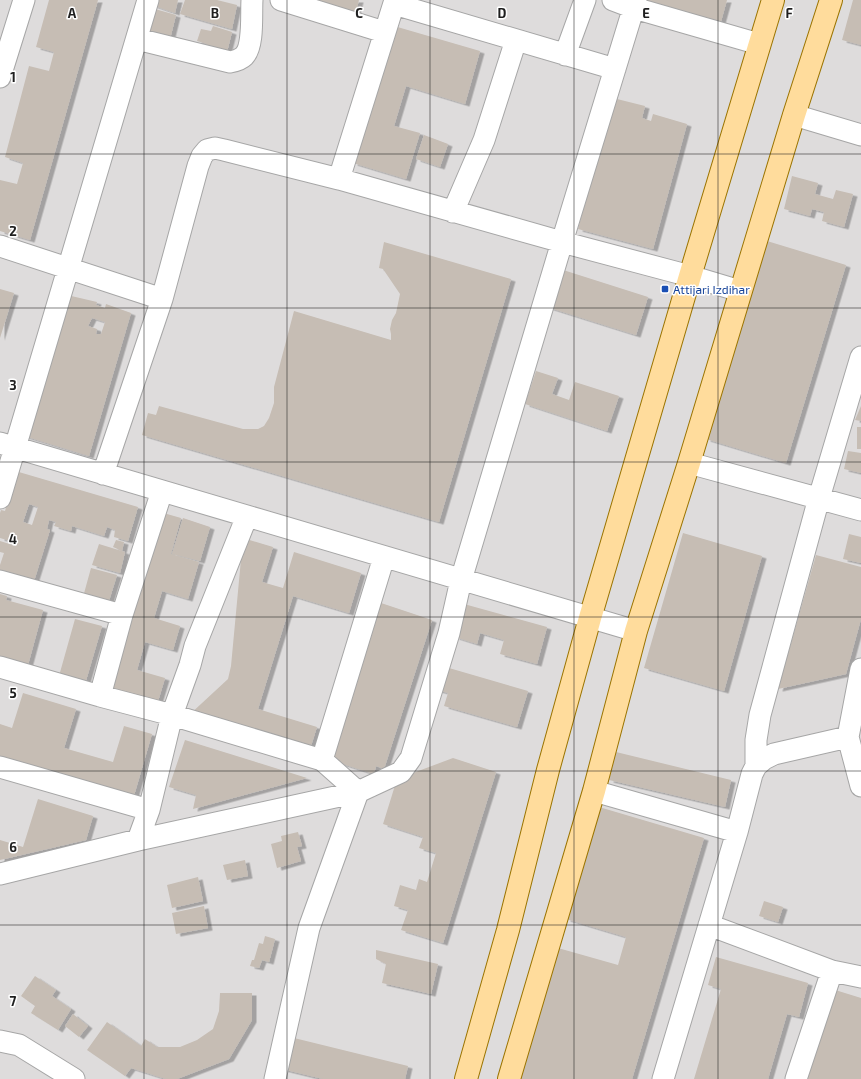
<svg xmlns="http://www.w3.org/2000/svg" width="861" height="1079" font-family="'Exo 2',sans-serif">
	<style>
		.residential { fill: #dedcdc }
		.building { fill: #c6bdb4; fill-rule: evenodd; filter: url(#shadow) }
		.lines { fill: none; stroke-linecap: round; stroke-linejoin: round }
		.minor-casing { stroke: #a6a6a6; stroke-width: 23 }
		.major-casing { stroke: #9b7400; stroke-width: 24 }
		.minor { stroke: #fff; stroke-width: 21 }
		.major { stroke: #ffdc9c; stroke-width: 22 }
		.grid { fill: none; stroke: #1f1f1f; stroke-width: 1; stroke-opacity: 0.55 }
		.transit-dot { fill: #1a4fb4; stroke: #fff; stroke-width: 1.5 }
		.labels { text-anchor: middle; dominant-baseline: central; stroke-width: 3; stroke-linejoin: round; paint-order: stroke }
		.transit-label { font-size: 12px; fill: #164399; stroke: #fff; text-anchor: start }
		.grid-label { font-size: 13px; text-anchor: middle; font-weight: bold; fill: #1f1f1f; stroke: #fff; stroke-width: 3; stroke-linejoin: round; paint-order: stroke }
	</style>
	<defs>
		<filter id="shadow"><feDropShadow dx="4.5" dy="2.5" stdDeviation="0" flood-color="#0004"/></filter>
	</defs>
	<rect width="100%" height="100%" fill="#f1eee5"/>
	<path class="residential" d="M0,0H861V1079H0Z"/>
	<path class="building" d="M49,0H98L30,240L0,231V180L17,184L23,163L5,157L29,66L49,71L54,52L36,47Z
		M150,0H178L175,13L149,4Z
		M185,0H217L237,5L232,29L180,14Z
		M314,0H359L356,12Z
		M643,0H727L720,25Z
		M853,0H861V45L842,40Z
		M148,7L176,15L170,39L141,30Z
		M213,26L232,32L227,52L206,48L207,44L197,41L201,29L211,31Z
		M394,26L480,51L465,104L406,86L394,126L420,133L406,179L353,163Z
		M613,98L645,106L642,118L651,121L653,114L687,124L653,249L578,229Z
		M424,135L448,144L440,167L416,159Z
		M792,176L818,183L815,194L833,199L836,190L853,194L844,227L822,221L824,212L812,209L810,216L784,209Z
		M767,241L846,265L786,463L706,439Z
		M384,242L511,279L439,522L142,435L148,413L156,415L159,406L243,429H258L264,426L269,418L274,403V387L294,311L391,340V334L390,329L392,320L396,313L400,294L383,269L379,268Z
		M560,269L648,297L636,335L547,307Z
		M0,289L14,293L0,338Z
		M67,295L97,302L96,305L105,308L106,304L131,313L89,456L21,435ZM92,318L105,322L101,334H96L97,329L88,326Z
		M536,371L558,378L552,394L569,400L575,382L619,396L607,431L525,404Z
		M861,406V421L855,420Z
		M857,427H861V449H857Z
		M848,451L861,453V473L844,469Z
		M12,470L138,507L128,541L114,537L115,530L107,527L104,536L72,526L71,531L54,526L56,522L49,520L47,529L50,530L34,581L0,574V565L4,553L0,552V541L16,546L17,543L0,538V513L1,510L5,511L10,494ZM29,504L38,507L32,525L23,522Z
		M160,512L181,518L171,554L199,562L188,599L162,591L154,618L180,626L173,650L145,642L137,670L165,678L156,708L105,693Z
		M183,518L210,527L200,561L172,554Z
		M683,533L762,556L724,691L644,668Z
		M849,534L861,537V563L843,559Z
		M243,538L273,547L262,582L283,588L294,552L361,573L349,613L293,596L258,709L317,727L309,752L188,716L228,679L231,666Z
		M116,540L124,542L122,551L113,547Z
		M99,544L125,552L120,573L92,565Z
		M816,555L861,567V619L846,674L778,689Z
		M91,568L117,575L108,604L83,597Z
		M0,594L7,596L6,600L43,610L28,665L0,657Z
		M378,602L432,620L384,769L376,766L374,774L327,759Z
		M464,604L547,627L537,664L500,654L504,640L480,633L477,644L455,637Z
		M75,619L102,626L85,684L59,676Z
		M449,668L528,691L517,727L444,706L448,693L437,690Z
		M23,693L76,709L64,748L113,762L124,726L152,734L133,799L0,760V724L12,728Z
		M185,740L307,778L193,809L196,795L169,787Z
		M616,752L731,780L725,807L609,780Z
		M453,758L496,772L443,943L401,930L408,910L394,906L400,885L416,890L419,879L427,882L436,853L419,848L423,837L383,824L397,779Z
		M38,799L93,816L86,840L0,860V840L23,847Z
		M599,807L704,838L632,1079H519L558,948L618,965L626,937L566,919Z
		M298,832L302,846L297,847L301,861L277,868L271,844L282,841L281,836Z
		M245,860L248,876L227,880L223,865Z
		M198,877L203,901L172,908L167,885Z
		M764,901L783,907L778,922L759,916Z
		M204,906L208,928L176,934L172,913Z
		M265,936L275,939L269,962L262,960L259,968L250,966L252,960H254L259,943L263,944Z
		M376,950L438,964L431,994L382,983L386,964L376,959Z
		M716,957L808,983L799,1017L787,1014L768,1079H694L721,989L708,985Z
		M35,976L56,990L52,996L71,1009L58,1030L31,1013L35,1006L21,996Z
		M832,989L861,998V1079H806Z
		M220,993H252V1020L229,1059L177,1079H166L131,1068L125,1076L87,1050L107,1022L141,1046L145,1039L157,1047H180L197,1040L213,1029L219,1011Z
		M73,1014L88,1026L79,1037L65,1026Z
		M290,1037L408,1066L405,1079H323L282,1069Z"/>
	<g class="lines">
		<g class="minor-casing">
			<path id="minor" d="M281,0L384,32
				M613,0L634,8L759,44
				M394,4L615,69
				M137,39L230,62C235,61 240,60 244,56C254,46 251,14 252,0
				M565,55L585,0
				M0,77L24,0
				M794,115L861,135
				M339,179L395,0
				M453,212L484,140L516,40
				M0,246L162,299
				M0,443L636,631
				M689,463L861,510
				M103,474L162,299L198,166L202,156L207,150L215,148L224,150L339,179L562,242L690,276L740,291
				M0,498L148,0
				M0,581L122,615
				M0,667L100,696L172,715L322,760L358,792L309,928L275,1079
				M861,669L848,737L861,786
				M100,696L122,615L162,491
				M322,760L384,557
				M756,766V740L760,715L819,498L861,357
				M0,767L149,810
				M594,791L737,832
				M138,840L149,810L172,715L190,665L195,646L247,516
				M0,874L138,840L358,792L401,772L411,758L449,633L461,580L562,242L636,0
				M709,925L832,971L861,977
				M0,1041L19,1045L74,1079
				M663,1079L737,832L752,774L756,766L764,759L774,754L848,737
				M796,1079L832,971"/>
		</g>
		<g class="major-casing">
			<path id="major" d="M466,1079L508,930L548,770L590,618L690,276L773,0
				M509,1079L594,791L636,631L689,463L794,115L831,0"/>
		</g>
		<use href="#minor" class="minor"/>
		<use href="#major" class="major"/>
	</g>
	<path class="grid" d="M144,0V1079M287,0V1079M430,0V1079M574,0V1079M718,0V1079M0,154H861M0,308H861M0,462H861M0,617H861M0,771H861M0,925H861"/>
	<rect class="transit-dot" x="661" y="285" width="8" height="8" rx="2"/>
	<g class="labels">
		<g class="transit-label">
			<text x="673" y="289">Attijari Izdihar</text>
		</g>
	</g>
	<g class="grid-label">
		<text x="72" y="18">A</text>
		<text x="215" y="18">B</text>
		<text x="359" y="18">C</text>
		<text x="502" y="18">D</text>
		<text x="646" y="18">E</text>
		<text x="789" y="18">F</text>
		<text x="13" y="82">1</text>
		<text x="13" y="236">2</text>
		<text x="13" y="390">3</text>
		<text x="13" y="544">4</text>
		<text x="13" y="698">5</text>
		<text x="13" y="852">6</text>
		<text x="13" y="1006">7</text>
	</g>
</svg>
